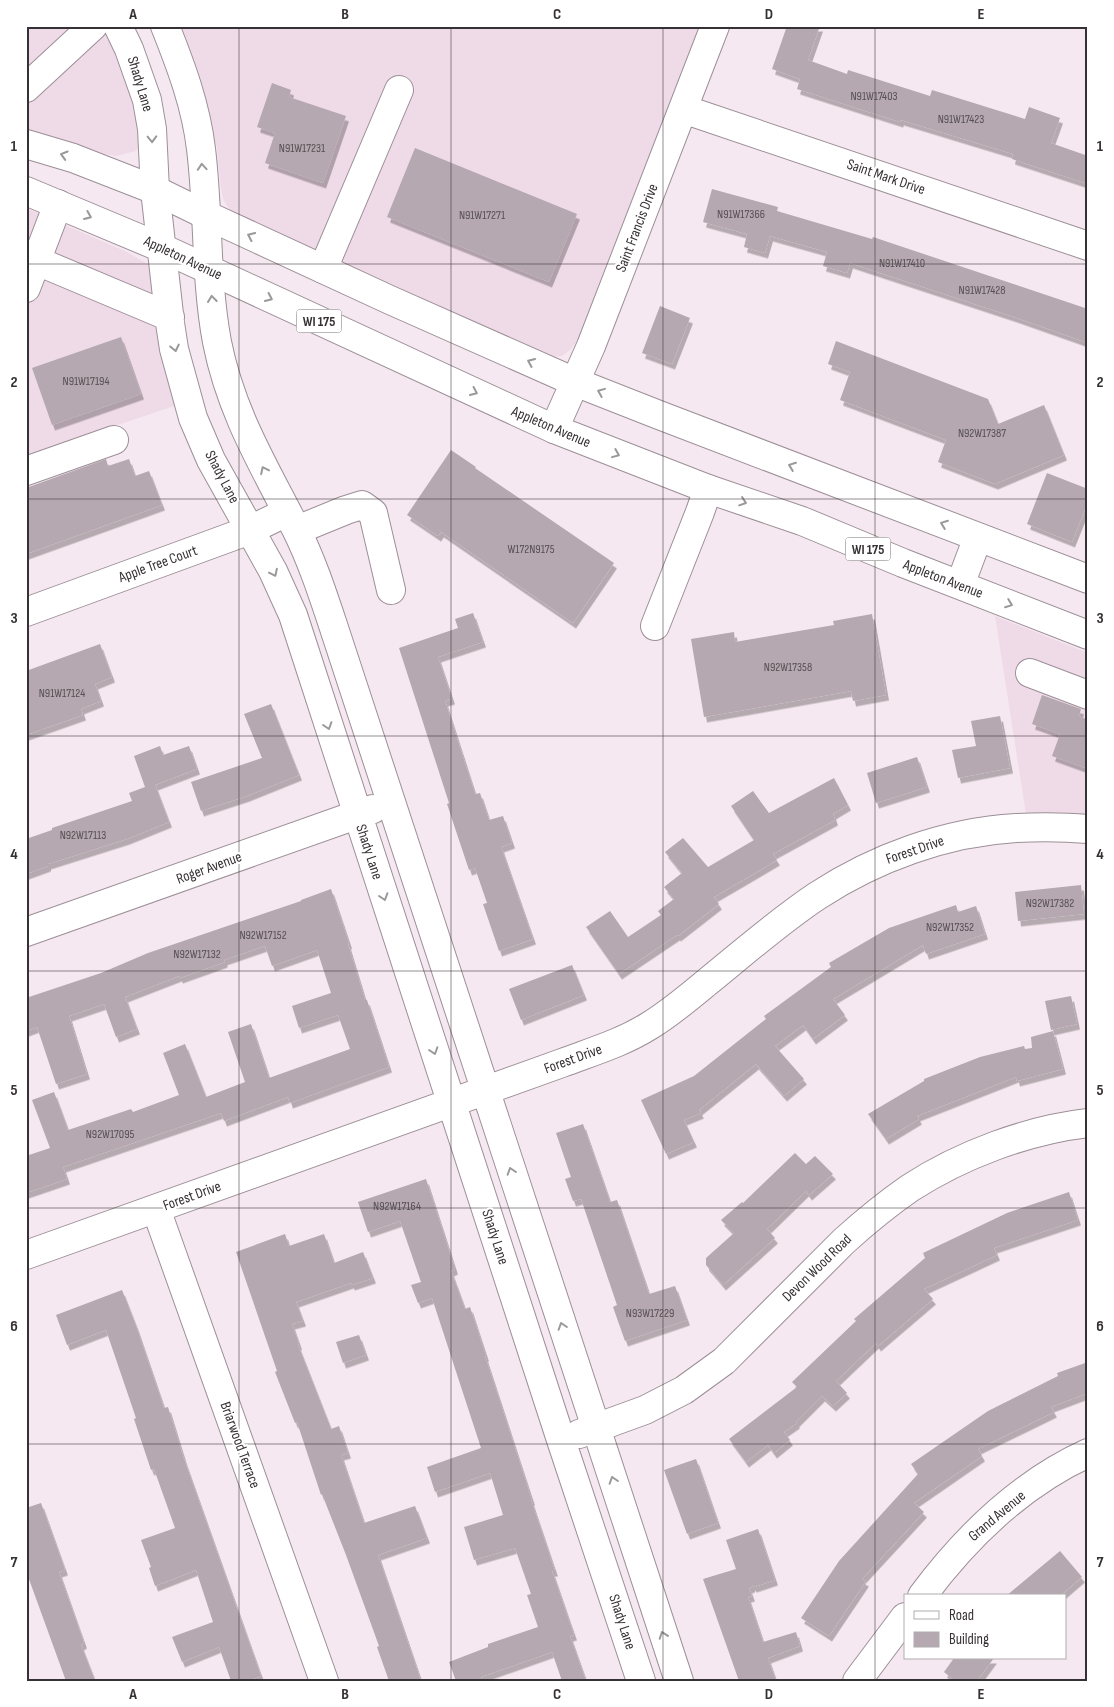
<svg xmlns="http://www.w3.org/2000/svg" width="1114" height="1707" font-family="'Sofia Sans Condensed',sans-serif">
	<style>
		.built { fill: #efdae7 }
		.building { fill: #b5a8b0; filter: url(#shadow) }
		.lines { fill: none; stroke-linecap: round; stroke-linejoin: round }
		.minor-casing { stroke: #9c8f97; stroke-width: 30 }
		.major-casing { stroke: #9c8f97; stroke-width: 30 }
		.minor { stroke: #fff; stroke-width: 28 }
		.major { stroke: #fff; stroke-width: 28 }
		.oneway { stroke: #9a989a }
		.grid { fill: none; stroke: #363134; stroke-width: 1; stroke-opacity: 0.55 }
		.labels { text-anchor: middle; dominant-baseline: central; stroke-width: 4.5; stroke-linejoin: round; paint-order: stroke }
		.number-label { font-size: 12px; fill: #564f53 }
		.shield { fill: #fff; stroke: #726f71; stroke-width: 1 }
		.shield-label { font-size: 14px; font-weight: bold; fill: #363134 }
		.street-label { font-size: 15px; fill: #363134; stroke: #fff }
		.neatline { fill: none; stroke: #363134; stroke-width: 2 }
		.grid-label { font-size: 16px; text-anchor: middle; font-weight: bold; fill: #363134 }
	</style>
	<defs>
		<filter id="shadow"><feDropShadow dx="3" dy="5.5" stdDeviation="0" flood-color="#0004"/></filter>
	</defs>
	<rect width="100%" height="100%" fill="#f6e8f0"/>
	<path class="built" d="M26,26H104L116,53L132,93L142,142L136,151L116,156L82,150L26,133Z
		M179,26H700L577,341L570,350L562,356L551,357L536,353L242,218L230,210L224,201L221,189L217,148L205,101Z
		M26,208L127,252L151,266L177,405L26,456Z
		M995,616L1088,653V815L1072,813L1026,814Z"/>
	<path class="building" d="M787,26H820L808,60L847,74L848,70L930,96L932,90L1025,119L1029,107L1060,118L1051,143L1088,156V184L1012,159L1013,154L901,120L900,122L797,89L800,79L772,69Z
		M272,83L291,90L289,97L346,116L323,183L265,163L275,133L257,127Z
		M415,148L577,214L549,282L387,217Z
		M712,189L778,207L777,211L872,239L873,237L1088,309V343L1011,316L850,263L847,273L823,266L827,252L770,236L765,253L744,247L747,234L703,222Z
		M660,306L690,318L672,364L642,353Z
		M121,337L141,394L52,425L32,368Z
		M836,341L988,399L998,424L1044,405L1064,455L995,484L938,462L946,440L840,400L850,372L828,364Z
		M451,450L476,467L475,468L614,563L573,623L441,532L438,536L407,515Z
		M106,459L108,466L129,459L135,476L149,471L162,505L26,554V488Z
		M1047,473L1088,489V502L1072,542L1027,524Z
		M473,613L483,642L438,657L452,699L445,701L475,794L480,793L489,820L503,816L512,843L501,847L533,939L499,951L483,904L487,903L475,868L469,870L447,804L449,803L399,648L458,628L455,619Z
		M872,614L886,695L853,701L851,691L704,717L691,639L734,632L735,642L834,625L833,621Z
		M100,644L112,677L95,684L101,701L81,709L83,715L26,735V671Z
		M1042,695L1081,709L1079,716L1088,720V769L1052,756L1060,734L1032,724Z
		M271,704L299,775L247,796L201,811L191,782L262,758L244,714Z
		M1000,716L1010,768L958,778L952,750L976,746L971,721Z
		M160,746L163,755L189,746L197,769L155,785L169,822L127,839L48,864V866L26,874V839L52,830V828L132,801L129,793L145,787L134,756Z
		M917,757L927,787L876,803L867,773Z
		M834,778L848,805L833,814L835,820L773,854L777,860L714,897L719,904L678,936L677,935L619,974L586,927L610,911L628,937L661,915L658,911L674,899L664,887L682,873L665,852L683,838L708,867L754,840L731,806L753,791L769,813Z
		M1081,885L1084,914L1018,921L1015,892Z
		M331,889L349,943L348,944L365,1000H367L389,1067L290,1103L288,1097L224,1121L221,1113L63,1167L67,1179L26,1193V1156L50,1148L32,1100L54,1092L68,1130L131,1109L133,1112L179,1095L163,1053L185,1044L206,1097L245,1082L228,1032L251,1024L269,1078L350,1049L338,1015L299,1028L292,1006L331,993L317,950L272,966L265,946L224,960L225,962L180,978L179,976L125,997L137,1029L116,1037L104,1004L69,1016L87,1074L56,1084L37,1027L26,1031V998L101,973L148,953L301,901V900Z
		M956,905L958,912L976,906L985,934L926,954L923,945L833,999L845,1015L813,1039L803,1025L775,1046L804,1079L784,1096L756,1064L699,1110L701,1113L684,1120L694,1142L666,1154L641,1100L694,1076L766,1019L764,1016L831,967L829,963L889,928Z
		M572,965L584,995L521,1020L509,989Z
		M1071,996L1077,1024L1051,1030L1045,1001Z
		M1053,1031L1063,1069L1017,1081L1016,1077L917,1116L919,1119L886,1139L868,1114L924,1081V1079L980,1057L1024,1046L1025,1049L1032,1048L1031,1037Z
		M583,1124L610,1202L617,1200L649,1294L675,1286L687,1320L625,1341L613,1307L617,1305L581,1199L573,1201L565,1179L571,1177L556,1133Z
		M795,1153L806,1164L815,1156L833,1174L809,1195L806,1191L767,1229L775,1238L723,1285L706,1265V1258L734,1233L721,1220L742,1202L743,1203Z
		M426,1179L455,1269L451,1271L465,1309L470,1307L486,1356H485L532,1500H531L555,1571H552L574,1635L570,1636L586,1681H562L552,1652L481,1677L483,1681H456L449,1662L488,1647V1644L538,1627L527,1595L531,1594L515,1548L474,1560L464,1527L503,1515L490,1473L435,1492L427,1467L481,1448L432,1298L418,1303L411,1285L421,1282L400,1221L368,1232L358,1202Z
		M1069,1192L1078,1220L994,1248L997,1255L924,1289L933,1299L878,1346L876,1343L836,1381L847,1393L833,1406L822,1396L796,1422L797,1423L784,1432L790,1440L774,1453L768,1445L746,1462L729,1439L797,1387L792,1382L856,1321L854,1319L925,1258L923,1253L1007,1213Z
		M285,1234L289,1246L324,1234L334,1263L363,1252L373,1278L352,1285L351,1283L296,1302L303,1321L292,1324L299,1344L298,1345L331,1429L339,1426L348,1453L341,1455L364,1523L415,1506L427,1538L378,1555L421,1681H389L377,1647L379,1646L346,1555L322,1494L321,1495L297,1422L295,1423L275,1372L277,1371L236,1252Z
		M122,1290L136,1326L164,1408L168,1407L184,1459L261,1676L248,1681H231L219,1647L182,1662L172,1637L213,1622L196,1570L155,1586L149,1568L151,1567L141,1540L175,1528L154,1469L151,1470L134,1419L136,1418L106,1330L67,1345L56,1315Z
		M359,1335L366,1355L343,1363L336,1342Z
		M1088,1362V1393L1051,1407L1054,1412L978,1449L982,1456L914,1503L924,1512L862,1579L866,1581L829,1636L801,1618L839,1561L918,1474L911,1464L988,1411L1058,1376L1057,1373Z
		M696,1459L718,1523L687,1534L664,1470Z
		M41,1503L65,1570L59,1572L84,1643L81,1645L95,1681H66L26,1571V1508Z
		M758,1529L775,1580L754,1587L752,1585V1587L749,1588L752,1596L748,1597L763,1642L796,1632L800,1646L768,1658L776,1681H739L703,1579L736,1569L726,1540Z
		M1060,1551L1082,1577L1060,1596H1006Z
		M954,1658H994L977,1681H955L944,1672Z"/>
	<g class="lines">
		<g class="minor-casing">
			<path id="minor" d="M118,26L129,49L147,100L152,129L155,190L170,323L174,349L193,418L211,460L273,571L293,615L561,1440L641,1681
				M165,26C181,66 196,106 201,149C209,213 205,278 217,342C231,413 264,466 296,529C312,561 323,595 334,628L679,1681
				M26,88L93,26
				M683,109L1088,246
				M37,261L170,317
				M323,269L399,90
				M26,288L58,204
				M554,429L591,346L715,26
				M26,471L114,440
				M297,530L346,510L362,505L373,513L391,590
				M26,612L250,530L287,512
				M655,626L700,512L708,489
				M1030,673L1088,695
				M26,932L373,809
				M156,1209L324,1681
				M26,1255L562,1063C591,1052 622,1043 649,1026C669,1014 688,998 706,983C743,953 778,922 817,896C875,858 946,832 1016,828C1040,827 1064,827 1088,829
				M579,1434L645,1410L684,1390L724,1361L844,1241C865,1222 887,1204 910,1188C961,1155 1027,1130 1088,1123
				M922,1596C966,1537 1020,1484 1088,1453
				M857,1681L905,1617"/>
		</g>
		<g class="major-casing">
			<path id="major" d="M26,144L73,158L155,190L206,215L390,300L575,382L659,415L1088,579
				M26,191L162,248L554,429L708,489L802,521L903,563L1088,635
				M960,585L978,537"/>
		</g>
		<use href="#minor" class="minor"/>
		<use href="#major" class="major"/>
	</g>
	<defs><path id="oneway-chevron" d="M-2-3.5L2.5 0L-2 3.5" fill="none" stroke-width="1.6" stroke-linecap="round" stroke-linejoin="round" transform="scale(1.25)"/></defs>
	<g class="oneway">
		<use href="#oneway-chevron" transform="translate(152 139) rotate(88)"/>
		<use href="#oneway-chevron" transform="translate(64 155) rotate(-164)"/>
		<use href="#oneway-chevron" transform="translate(202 167) rotate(-94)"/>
		<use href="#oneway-chevron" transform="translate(88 216) rotate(23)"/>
		<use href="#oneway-chevron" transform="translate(251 236) rotate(-155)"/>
		<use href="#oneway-chevron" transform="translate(269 298) rotate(25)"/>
		<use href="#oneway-chevron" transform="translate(212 299) rotate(-97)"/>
		<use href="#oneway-chevron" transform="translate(175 348) rotate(78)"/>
		<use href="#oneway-chevron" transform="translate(531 362) rotate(-156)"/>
		<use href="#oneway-chevron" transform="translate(474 392) rotate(25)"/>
		<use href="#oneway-chevron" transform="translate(601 392) rotate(-158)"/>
		<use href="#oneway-chevron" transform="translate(616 454) rotate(22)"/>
		<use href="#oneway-chevron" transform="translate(792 466) rotate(-159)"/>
		<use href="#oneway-chevron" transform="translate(264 470) rotate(-116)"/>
		<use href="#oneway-chevron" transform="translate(743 502) rotate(19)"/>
		<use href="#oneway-chevron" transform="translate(944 524) rotate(-159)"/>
		<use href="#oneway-chevron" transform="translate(274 573) rotate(64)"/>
		<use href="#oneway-chevron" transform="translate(1009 604) rotate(21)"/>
		<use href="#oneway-chevron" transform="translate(328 726) rotate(72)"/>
		<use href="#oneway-chevron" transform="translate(384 897) rotate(72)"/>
		<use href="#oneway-chevron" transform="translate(434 1051) rotate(72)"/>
		<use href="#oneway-chevron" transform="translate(511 1171) rotate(-108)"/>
		<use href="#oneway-chevron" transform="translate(562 1326) rotate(-108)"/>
		<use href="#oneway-chevron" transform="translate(613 1480) rotate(-108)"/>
		<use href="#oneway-chevron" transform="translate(663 1635) rotate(-109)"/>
	</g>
	<path class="grid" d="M239,26V1681M451,26V1681M663,26V1681M875,26V1681M26,264H1088M26,499H1088M26,736H1088M26,971H1088M26,1208H1088M26,1444H1088"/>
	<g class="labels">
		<g class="number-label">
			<text x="874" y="96">N91W17403</text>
			<text x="961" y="119">N91W17423</text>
			<text x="302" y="148">N91W17231</text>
			<text x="741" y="214">N91W17366</text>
			<text x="482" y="215">N91W17271</text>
			<text x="902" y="263">N91W17410</text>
			<text x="982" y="290">N91W17428</text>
			<text x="86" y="381">N91W17194</text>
			<text x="982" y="433">N92W17387</text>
			<text x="531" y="549">W172N9175</text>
			<text x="788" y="667">N92W17358</text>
			<text x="62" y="693">N91W17124</text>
			<text x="83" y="835">N92W17113</text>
			<text x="1050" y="903">N92W17382</text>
			<text x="950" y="927">N92W17352</text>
			<text x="263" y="935">N92W17152</text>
			<text x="197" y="954">N92W17132</text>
			<text x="110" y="1134">N92W17095</text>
			<text x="397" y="1206">N92W17164</text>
			<text x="650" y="1313">N93W17229</text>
		</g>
		<g class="shield">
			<rect x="296.5" y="309.5" width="45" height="23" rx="4"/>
			<rect x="845.5" y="537.5" width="45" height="23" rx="4"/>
		</g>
		<g class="shield-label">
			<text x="319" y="321">WI 175</text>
			<text x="868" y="549">WI 175</text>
		</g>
		<g class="street-label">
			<text transform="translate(140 84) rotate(73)">Shady Lane</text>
			<text transform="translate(886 177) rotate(19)">Saint Mark Drive</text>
			<text transform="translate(637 228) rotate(-69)">Saint Francis Drive</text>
			<text transform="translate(183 258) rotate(25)">Appleton Avenue</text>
			<text transform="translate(551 427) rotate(23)">Appleton Avenue</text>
			<text transform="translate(222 477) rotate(62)">Shady Lane</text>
			<text transform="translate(158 564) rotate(-20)">Apple Tree Court</text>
			<text transform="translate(943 579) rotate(21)">Appleton Avenue</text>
			<text transform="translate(915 850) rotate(-19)">Forest Drive</text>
			<text transform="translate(369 852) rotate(72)">Shady Lane</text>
			<text transform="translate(209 868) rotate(-20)">Roger Avenue</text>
			<text transform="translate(573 1059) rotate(-20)">Forest Drive</text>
			<text transform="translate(192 1196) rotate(-20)">Forest Drive</text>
			<text transform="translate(495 1237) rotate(72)">Shady Lane</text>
			<text transform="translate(817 1268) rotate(-44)">Devon Wood Road</text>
			<text transform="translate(240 1445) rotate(70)">Briarwood Terrace</text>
			<text transform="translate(997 1516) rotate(-40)">Grand Avenue</text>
			<text transform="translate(622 1622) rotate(72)">Shady Lane</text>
		</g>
	</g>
	<rect width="1114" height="1707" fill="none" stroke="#ffffff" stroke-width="55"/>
	<rect x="904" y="1594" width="162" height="65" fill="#ffffff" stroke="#afadae"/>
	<rect x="914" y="1611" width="25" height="8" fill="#ffffff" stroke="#afadae"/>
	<text x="949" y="1620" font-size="15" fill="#363134">Road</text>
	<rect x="914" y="1632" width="25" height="15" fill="#b5a8b0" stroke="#afadae"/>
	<text x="949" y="1644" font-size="15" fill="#363134">Building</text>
	<rect x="28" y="28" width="1058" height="1652" class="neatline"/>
	<g class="grid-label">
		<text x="133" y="19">A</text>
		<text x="345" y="19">B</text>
		<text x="557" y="19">C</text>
		<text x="769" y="19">D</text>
		<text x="981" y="19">E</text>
		<text x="14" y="151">1</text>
		<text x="1100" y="151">1</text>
		<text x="14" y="387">2</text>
		<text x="1100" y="387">2</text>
		<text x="14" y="623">3</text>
		<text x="1100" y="623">3</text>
		<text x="14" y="859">4</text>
		<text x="1100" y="859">4</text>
		<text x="14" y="1095">5</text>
		<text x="1100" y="1095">5</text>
		<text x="14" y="1331">6</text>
		<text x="1100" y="1331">6</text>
		<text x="14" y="1567">7</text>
		<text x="1100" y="1567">7</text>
		<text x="133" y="1699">A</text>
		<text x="345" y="1699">B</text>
		<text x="557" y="1699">C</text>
		<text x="769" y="1699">D</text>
		<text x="981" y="1699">E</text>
	</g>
</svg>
